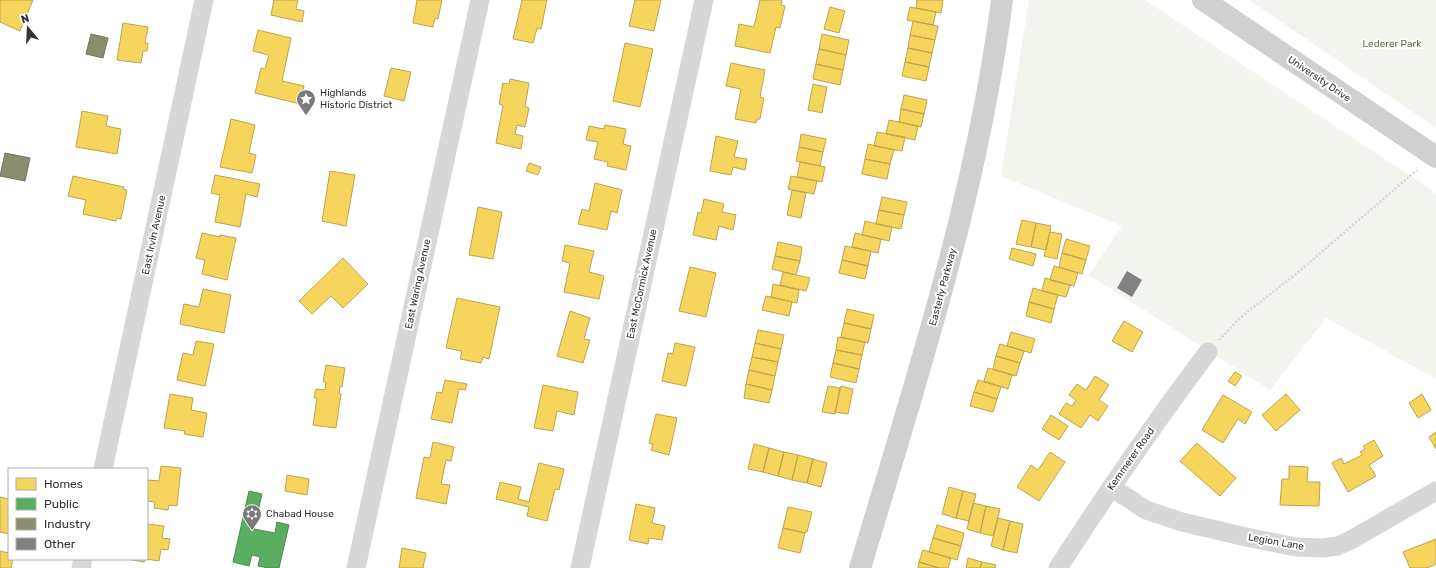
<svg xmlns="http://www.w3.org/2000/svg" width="1436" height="568" font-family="Rubik,sans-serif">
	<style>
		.green { fill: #f1f5ed }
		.homes { fill: #f6d55c; stroke: #bca450 }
		.public { fill: #5aae61; stroke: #4e8953 }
		.industry { fill: #8c8c6e; stroke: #71715c }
		.building { fill: #818181 }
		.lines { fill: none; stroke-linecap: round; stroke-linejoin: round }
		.path { stroke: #d6d6d6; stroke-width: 2.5; stroke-dasharray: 2 2; stroke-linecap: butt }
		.street { stroke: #d7d7d7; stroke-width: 19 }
		.secondary { stroke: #d0d0d0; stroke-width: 22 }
		.labels { text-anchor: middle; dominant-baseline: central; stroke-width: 4; stroke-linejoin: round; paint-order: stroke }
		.park-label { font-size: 10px; fill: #56703f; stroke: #fff }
		.street-label { font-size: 10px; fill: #333; stroke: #fff }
		.poi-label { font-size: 10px; fill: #333; stroke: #fff; text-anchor: start }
	</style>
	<rect width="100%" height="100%" fill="#fff"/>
	<path class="green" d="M1029,0H1145L1436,193V379L1326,318L1270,390L1089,275L1122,226L1001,176Z
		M1249,0H1436V128Z"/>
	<path class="homes" d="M0,0H33L20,31L0,22Z
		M274,0H298L296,9L304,11L302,22L271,15Z
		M417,0H442L438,19L435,18L433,27L413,23Z
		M522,0H547L541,29L537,28L533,43L513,39Z
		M635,0H661L654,31L629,26Z
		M760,0H782L781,5L785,6L780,28L776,27L770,53L735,46L739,24L754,27Z
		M917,0H943L941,13L916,8Z
		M830,7L845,11L839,33L824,29Z
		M910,7L936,12L933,25L907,20Z
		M913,21L938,26L935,40L910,35Z
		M123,23L148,27L145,43H148L147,51H143L141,63L117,60Z
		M258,30L291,38L282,81L304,86L300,104L255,93L261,68L265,69L269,55L253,51Z
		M822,34L849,40L846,55L819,49Z
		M910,35L935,40L932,53L908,48Z
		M625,43L653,49L640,107L613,101Z
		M908,48L932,53L929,67L905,62Z
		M819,49L846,55L843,70L816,64Z
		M905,62L929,67L926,81L902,76Z
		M731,63L765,70L760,97L764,98L760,119H757L756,123L735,119L741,89L726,86Z
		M816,64L843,70L840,85L813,79Z
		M391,68L411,72L404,101L384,96Z
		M510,79L529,83L525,107L529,108L525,127L517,125L515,134L523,136L521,149L496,143L503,105L499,104L503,83L509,84Z
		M813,84L827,87L822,113L808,110Z
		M904,95L927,100L924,114L901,109Z
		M901,109L924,114L921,127L899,122Z
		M82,111L108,116L106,126L121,129L117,154L76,147Z
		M231,119L255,125L249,153L256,155L252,173L220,167Z
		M889,120L918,126L915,140L886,134Z
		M605,125L626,129L623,144L631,146L626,170L607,166L608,162L594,159L598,142L586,140L589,126L604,129Z
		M877,132L905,137L902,151L874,146Z
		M801,134L826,139L823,152L799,147Z
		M716,136L738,141L734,157L747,159L745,170L733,167L731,175L710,171Z
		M868,144L894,150L890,164L865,159Z
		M799,147L823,152L820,166L796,161Z
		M865,159L890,164L887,179L862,174Z
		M800,162L825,167L822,182L797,177Z
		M529,163L541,167L538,175L526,171Z
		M330,171L355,175L346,226L322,221Z
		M215,175L260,184L257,197L246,194L240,227L215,222L220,195L211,193Z
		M73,176L124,187L123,189L127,190L121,219L117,218L116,221L83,214L86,200L68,196Z
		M791,176L817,181L814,194L788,189Z
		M595,183L622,190L617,213L611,211L607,230L578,224L582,209L589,211Z
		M792,190L806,193L801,218L787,215Z
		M882,197L907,202L904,215L879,210Z
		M704,199L724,204L722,212L736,215L733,230L719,226L716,240L693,235L698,212L701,213Z
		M478,207L502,212L493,259L469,255Z
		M879,210L904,215L901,229L876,224Z
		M1022,220L1036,223L1031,247L1016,244Z
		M865,221L892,227L889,241L862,235Z
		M1036,223L1051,226L1046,250L1031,247Z
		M1050,232L1062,234L1057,259L1044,256Z
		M202,233L220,237V235L236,238L227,280L202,274L205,260L196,258Z
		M855,233L881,239L878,253L852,247Z
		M1066,239L1090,246L1086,260L1062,253Z
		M778,242L802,247L800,261L775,256Z
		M565,245L594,251L589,272L604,276L599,299L564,292L570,263L562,261Z
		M845,246L871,251L868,266L842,260Z
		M1012,248L1036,254L1033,266L1009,259Z
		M1062,253L1086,260L1082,274L1059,267Z
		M775,256L800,261L796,275L772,269Z
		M343,258L368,284L343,308L331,296L312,314L299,301Z
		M842,260L868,266L865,279L839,273Z
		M1054,266L1078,273L1074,286L1050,280Z
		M690,267L716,273L706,317L679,311Z
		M783,272L810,278L806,291L780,285Z
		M1045,278L1070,285L1066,297L1042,291Z
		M773,284L799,290L797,303L771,297Z
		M1033,288L1058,295L1054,309L1029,302Z
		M203,289L231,295L224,333L180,324L184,304L199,307Z
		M766,296L792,302L789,316L762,310Z
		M457,298L500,307L489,359L483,357L481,363L460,359L462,351L446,348Z
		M1029,302L1054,309L1051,323L1026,316Z
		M847,309L874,315L871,329L844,323Z
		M570,311L590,318L584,339L590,340L583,363L557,356Z
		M1124,321L1143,332L1132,352L1112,341Z
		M844,323L871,329L868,343L841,337Z
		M758,330L784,335L781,349L755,343Z
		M1011,332L1035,339L1031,353L1007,346Z
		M838,337L865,342L862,355L836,350Z
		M196,341L214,344L205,386L177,380L183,353L193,355Z
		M675,343L695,347L686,386L662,381L668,353L673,354Z
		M755,343L781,349L778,362L752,357Z
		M1000,344L1024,351L1020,363L996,356Z
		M836,350L862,355L859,369L833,363Z
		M996,356L1020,363L1016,376L993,369Z
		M752,357L778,362L775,376L749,370Z
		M833,363L859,369L856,383L830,377Z
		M326,365L345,368L342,387L340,386L339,393L341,394L336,428L313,425L317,398H314L316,389L325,390L326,382H323Z
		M988,368L1012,375L1008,389L984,381Z
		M749,370L775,376L772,390L746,384Z
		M1235,372L1242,376L1235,386L1228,381Z
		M1095,376L1109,385L1099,400L1108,406L1098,421L1090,415L1081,428L1059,414L1066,403L1072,406L1076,400L1069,395L1077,384L1086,390Z
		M445,380L467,384L465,390L459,389L452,423L431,419L437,392L442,393Z
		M978,380L1001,387L997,399L974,392Z
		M746,384L772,390L769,403L744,398Z
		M543,385L578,392L574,415L557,411L553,431L534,428Z
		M828,386L840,388L835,414L822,412Z
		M841,386L853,389L848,414L835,412Z
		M974,392L997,399L993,412L970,406Z
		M170,394L193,398L191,410L207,413L203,437L184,434L185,431L164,428Z
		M1286,394L1300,410L1276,431L1262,415Z
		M1422,394L1431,410L1418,418L1409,403Z
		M1223,395L1252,412L1245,424L1238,419L1223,443L1202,430Z
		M656,414L677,418L669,455L651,450L653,444L649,443Z
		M1051,415L1068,426L1059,440L1042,429Z
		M1436,432V449L1429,437Z
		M1374,440L1383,456L1369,465L1376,476L1348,492L1332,463L1341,458L1344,464L1362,455L1360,452L1365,449L1363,446Z
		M433,442L454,447L451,461L446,460L441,484L450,485L446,504L416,498L424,457L430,458Z
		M1197,443L1236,478L1220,496L1180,461Z
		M754,444L769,448L763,472L748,469Z
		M769,448L784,452L778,476L763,472Z
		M784,452L798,455L792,480L778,476Z
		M1050,452L1065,462L1039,501L1017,487L1031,465L1038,470Z
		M798,455L813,459L807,483L792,480Z
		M813,459L827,463L821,487L807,483Z
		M539,463L564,469L559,490L555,489L547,521L527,516L529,507L496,499L500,482L521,487L518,499L529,502Z
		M161,466L181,468L177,506L169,505L168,510L154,508L155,502L147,501V480L159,481Z
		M1289,466L1308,467L1307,482H1320L1319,506L1280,505L1282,479H1289Z
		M287,475L309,479L307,495L285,491Z
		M949,487L963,491L956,518L942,514Z
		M963,491L976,494L969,521L956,518Z
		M0,497L9,499V534L0,532Z
		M973,503L986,506L980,533L967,529Z
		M636,504L655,508L652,523L665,526L662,540L649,538L648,544L629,540Z
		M986,506L1000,509L993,536L980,533Z
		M788,507L812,512L807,532H805V533L783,528Z
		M998,518L1010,521L1003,550L991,546Z
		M1010,521L1023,524L1017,553L1003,550Z
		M147,524L164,526L162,538L170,539L168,550L161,549L159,561L146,559H147Z
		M937,525L964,533L961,546L933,538Z
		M783,528L805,533L800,553L778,548Z
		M933,538L961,546L957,560L929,552Z
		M1436,539V564L1427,568H1410L1403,552Z
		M402,548L426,553L423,568H399Z
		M923,550L951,558L948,568H939L919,562Z
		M0,551L9,553V559H13L11,568H0Z
		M968,558L982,562L980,568H966Z
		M128,559H145L144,562Z
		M919,562L939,568H918Z
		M982,562L996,565L995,568H980Z"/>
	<path class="public" d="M249,491L262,494L254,529L275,533L277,522L289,525L279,568H269L258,566L260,557L252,555L249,566L233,562Z"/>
	<path class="industry" d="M91,34L108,38L103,58L86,54Z
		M5,153L30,158L25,181L0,176Z"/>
	<path class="building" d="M1127,271L1142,280L1132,297L1117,288Z"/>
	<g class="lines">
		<path class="path" d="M1219,340L1241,317L1296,274L1417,170"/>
		<path class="street" d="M103,469L204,0
			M1111,487L1146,510L1182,522L1246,537L1296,547L1323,548L1337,546L1349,541L1436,491
			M81,568L83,559
			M356,568L480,0
			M580,568L704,0
			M1058,568C1106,494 1155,422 1208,352"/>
		<path class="secondary" d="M1203,0L1436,157
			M860,568C916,381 977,194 1002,0"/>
	</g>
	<defs>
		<g id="sight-pin" transform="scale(1)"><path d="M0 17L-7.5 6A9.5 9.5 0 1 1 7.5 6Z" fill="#7a7a7a" stroke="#fff"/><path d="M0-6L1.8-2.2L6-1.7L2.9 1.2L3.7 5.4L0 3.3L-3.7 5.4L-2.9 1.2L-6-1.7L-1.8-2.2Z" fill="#fff"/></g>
		<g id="synagogue-pin" transform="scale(1)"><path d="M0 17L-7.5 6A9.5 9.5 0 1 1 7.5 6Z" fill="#7a7a7a" stroke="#fff"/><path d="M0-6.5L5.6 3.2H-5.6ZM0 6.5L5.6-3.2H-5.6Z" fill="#fff"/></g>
	</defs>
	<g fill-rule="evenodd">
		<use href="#sight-pin" x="306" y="99"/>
		<use href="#synagogue-pin" x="252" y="514"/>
	</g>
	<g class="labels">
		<g class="park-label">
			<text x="1392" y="44">Lederer Park</text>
		</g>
		<g class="street-label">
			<text transform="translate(1319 79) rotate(34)">University Drive</text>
			<text transform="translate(154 235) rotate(-78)">East Irvin Avenue</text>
			<text transform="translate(418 284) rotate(-78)">East Waring Avenue</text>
			<text transform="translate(642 284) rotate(-78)">East McCormick Avenue</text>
			<text transform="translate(943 287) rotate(-75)">Easterly Parkway</text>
			<text transform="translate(1131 459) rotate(-55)">Kemmerer Road</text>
			<text transform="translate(1276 542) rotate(10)">Legion Lane</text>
		</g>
		<g class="poi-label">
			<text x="320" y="93">Highlands<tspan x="320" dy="12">Historic District</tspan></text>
			<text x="266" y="514">Chabad House</text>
		</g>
	</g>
	<rect x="8" y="468" width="140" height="92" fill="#ffffff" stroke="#adadad"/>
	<rect x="16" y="478" width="20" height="12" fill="#f6d55c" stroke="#adadad"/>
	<text x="44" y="488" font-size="12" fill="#333333">Homes</text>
	<rect x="16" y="498" width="20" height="12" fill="#5aae61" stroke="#adadad"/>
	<text x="44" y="508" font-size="12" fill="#333333">Public</text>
	<rect x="16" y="518" width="20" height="12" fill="#8c8c6e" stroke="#adadad"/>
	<text x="44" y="528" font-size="12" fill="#333333">Industry</text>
	<rect x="16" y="538" width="20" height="12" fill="#818181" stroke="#adadad"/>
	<text x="44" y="548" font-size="12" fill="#333333">Other</text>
	<g transform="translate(28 28) rotate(342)" stroke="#ffffff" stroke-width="3" paint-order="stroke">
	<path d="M0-3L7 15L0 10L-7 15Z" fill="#333333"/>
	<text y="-6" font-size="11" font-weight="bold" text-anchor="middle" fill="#333333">N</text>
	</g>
</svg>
